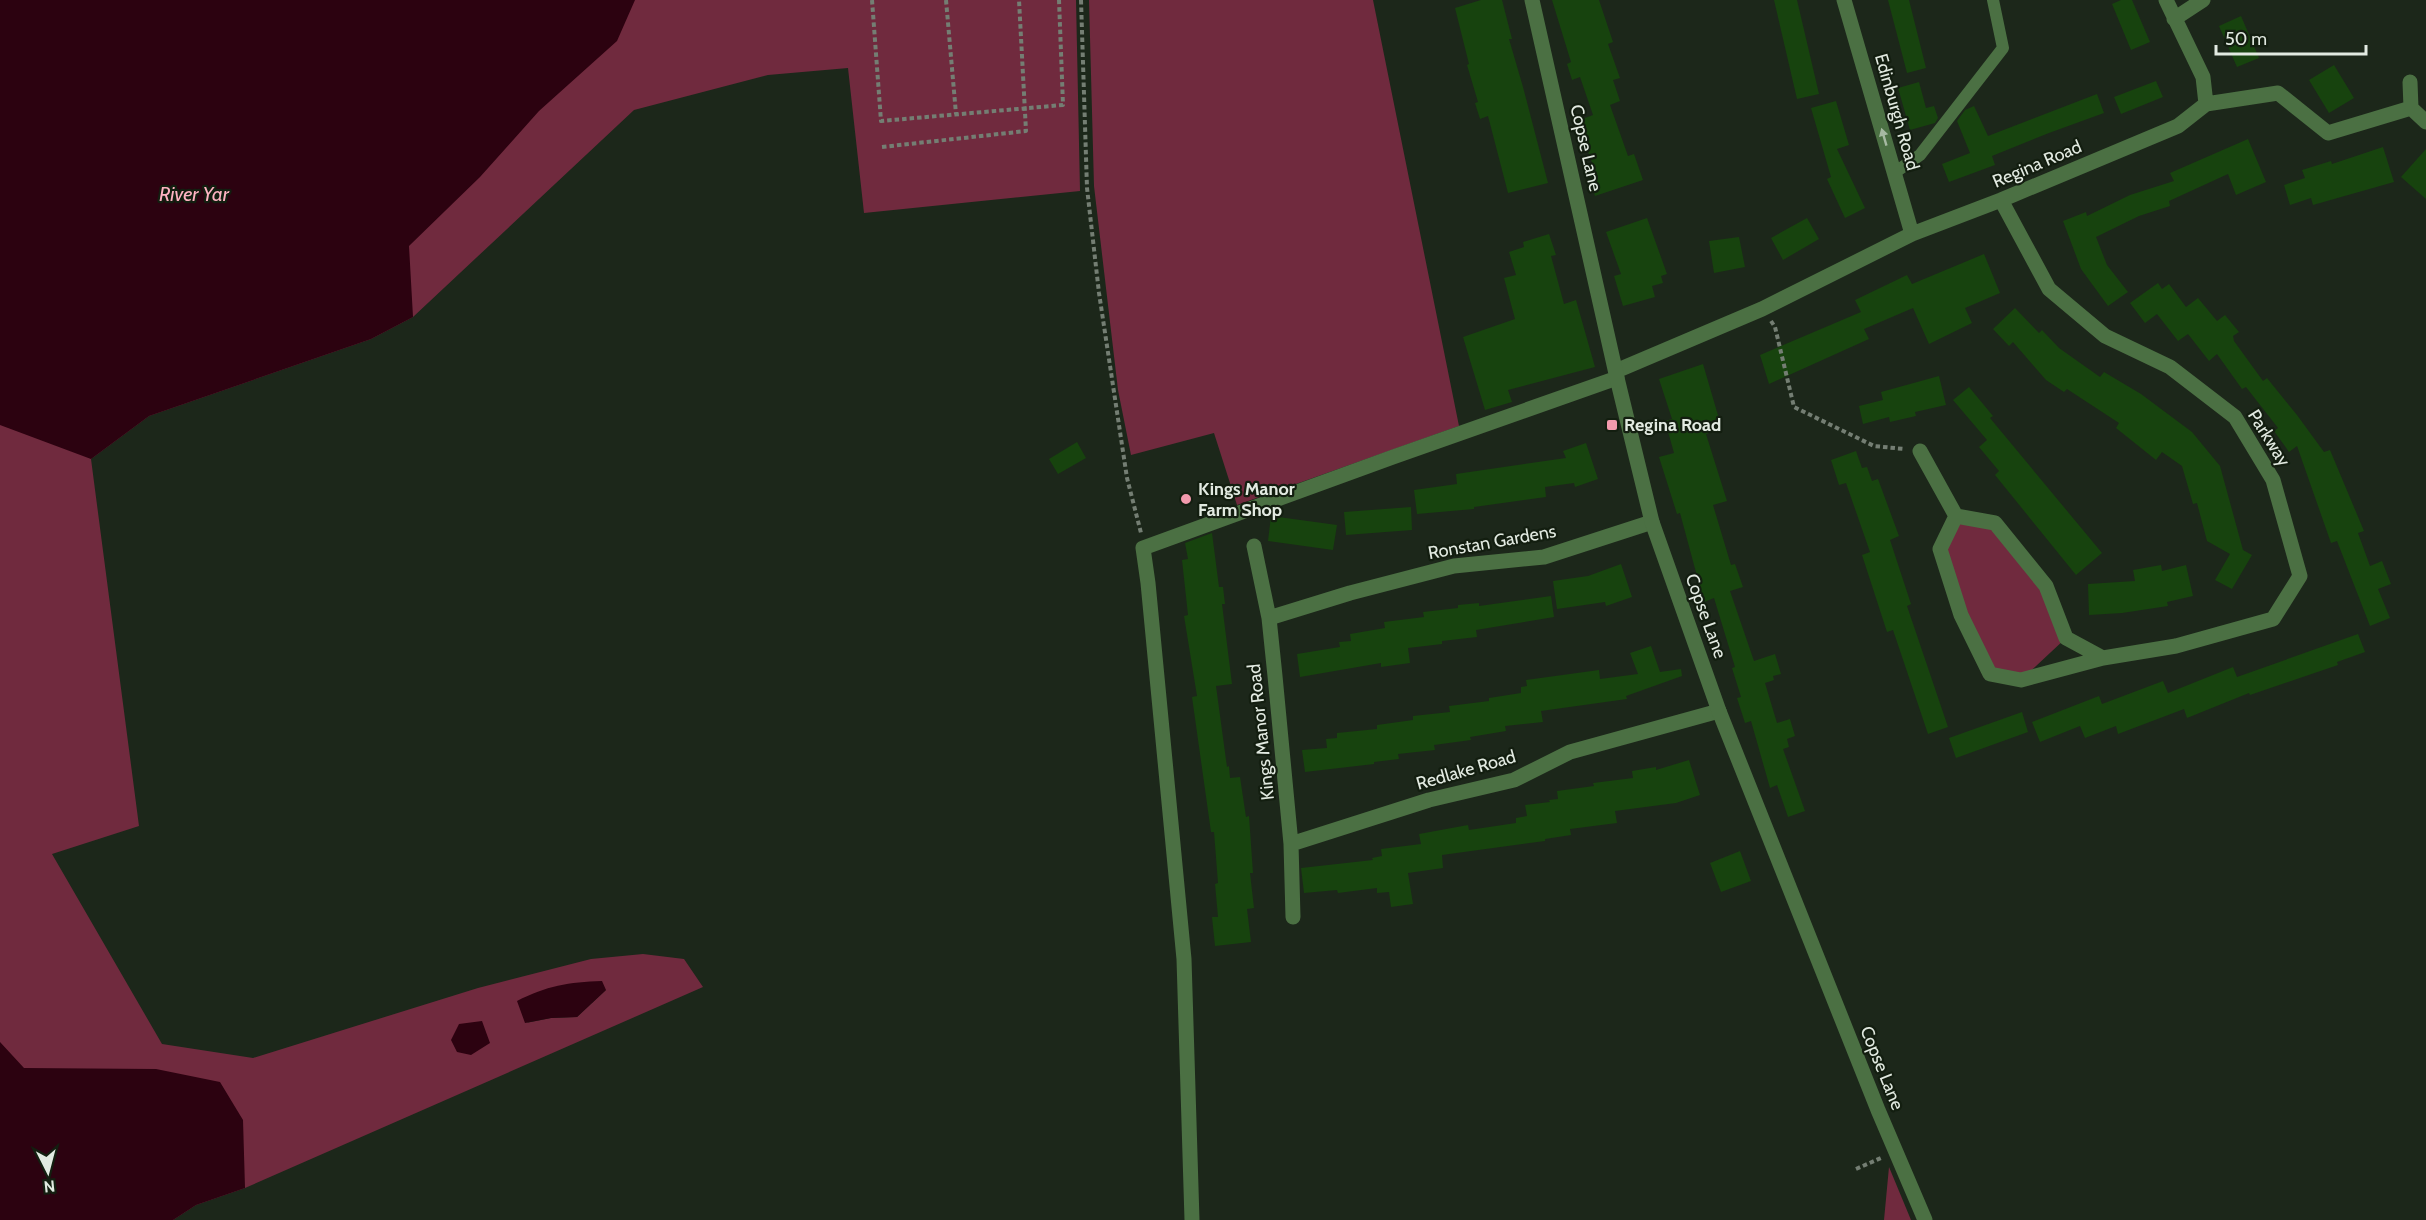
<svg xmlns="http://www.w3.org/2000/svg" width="2426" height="1220" font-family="Cabin,sans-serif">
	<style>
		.green { fill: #702a3e; fill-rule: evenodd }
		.water { fill: #2c0210 }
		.building { fill: #17430e }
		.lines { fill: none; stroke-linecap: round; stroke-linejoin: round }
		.path { stroke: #747e73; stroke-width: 4; stroke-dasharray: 4.5 3; stroke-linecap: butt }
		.service { stroke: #4b7043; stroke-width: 12 }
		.minor { stroke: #4b7043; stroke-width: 15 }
		.tertiary { stroke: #4b7043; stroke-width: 15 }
		.oneway { fill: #a6b9a2 }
		.poi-dot { fill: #f29aad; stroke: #131e10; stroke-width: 2 }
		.labels { text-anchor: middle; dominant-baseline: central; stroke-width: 4.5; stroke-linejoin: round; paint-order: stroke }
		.street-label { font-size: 18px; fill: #e2eae1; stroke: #131e10 }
		.poi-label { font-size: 18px; font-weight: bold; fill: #e2eae1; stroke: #131e10; text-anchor: start }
		.water-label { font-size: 20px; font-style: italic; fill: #feb3c2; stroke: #131e10 }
	</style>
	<rect width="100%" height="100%" fill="#1c271a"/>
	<path class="green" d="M403,0H1076L1080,191L864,213L848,68L768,75L634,110L413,317L371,339L149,416L91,459L139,826L52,854L162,1044L253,1058L478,988L591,959L643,954L684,959L703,987L245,1188L196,1205L173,1220H0V355ZM606,990L577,1017L551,1018L526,1023Z
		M1089,0H1373L1459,426L1237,505L1214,433L1131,455L1118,390L1094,186Z
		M1956,516L1995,523L2046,586L2066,638L2021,680L1990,674L1940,549Z
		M1889,1167L1911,1220H1884Z"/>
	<path class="water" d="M0,0H635L617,41L539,111L480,177L409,246L413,317L371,339L149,416L91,459L0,425Z
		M602,981L606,990L577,1017L551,1018L525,1023L517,1001C546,986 569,982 602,981Z
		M482,1021L490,1043L471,1055L457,1052L451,1040L459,1024Z
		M0,1042L24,1068L156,1069L220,1082L243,1120L245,1188L196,1205L173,1220H0Z"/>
	<path class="building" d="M1481,0H1502L1512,39H1509L1523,87L1548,183L1508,193L1488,116L1480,119L1475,103L1478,102L1467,65L1469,64L1455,8Z
		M1552,0H1599L1613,42L1608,44L1620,78L1613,80L1620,101L1610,105L1628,156L1634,154L1643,180L1595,196L1587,170L1594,168L1577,121L1593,115L1580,77L1572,80L1567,64L1571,62Z
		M1774,0H1797L1819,94L1797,99Z
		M1888,0H1909L1926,68L1907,73Z
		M2121,0H2132L2150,42L2131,50L2112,4Z
		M2241,16L2259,58L2237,67L2219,26Z
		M2334,65L2354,98L2329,113L2309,80Z
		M2156,81L2163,97L2121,114L2114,97Z
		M1919,82L1926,108L1934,106L1938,118L1935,123L1910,130L1898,88Z
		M2097,94L2104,113L2049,133L1992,156L1995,165L1949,182L1942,164L1970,153L1957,121L1965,110L1974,106L1988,136Z
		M1836,101L1849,145L1837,149L1865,208L1845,218L1827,179L1831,177L1811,108Z
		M2248,139L2266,182L2236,195L2228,174L2169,201L2170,206L2139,216L2096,237L2107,265L2128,292L2108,306L2081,269L2063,221L2086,212L2087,216L2130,195L2174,181L2170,173Z
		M2383,147L2394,182L2313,205L2311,198L2290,205L2284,185L2305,178L2302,170L2331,161L2332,164Z
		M2426,149V199L2401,177Z
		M1647,218L1667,274L1661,276L1663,283L1652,286L1655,297L1623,306L1614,276L1621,274L1606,232Z
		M1807,218L1819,239L1783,260L1771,238Z
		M1549,234L1556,255L1551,256L1564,304L1576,300L1595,367L1508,390L1512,402L1485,410L1463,337L1515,319L1504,278L1516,275L1509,252L1524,247L1523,242Z
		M1739,237L1745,267L1714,273L1709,241Z
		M1984,254L2000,293L1965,308L1972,323L1929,344L1913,308L1864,329L1869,339L1769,384L1760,355L1861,312L1855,300L1907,275L1912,284Z
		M2158,283L2162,289L2169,284L2186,307L2198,298L2217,321L2225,315L2239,332L2233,336L2234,341L2263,381L2267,378L2297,415L2324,452L2330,450L2364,531L2358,533L2370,566L2382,561L2391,584L2378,589L2390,618L2370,626L2337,541L2331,543L2297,446L2289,452L2274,431L2278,428L2246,387L2242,389L2217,354L2209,361L2188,334L2178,341L2157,314L2145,323L2130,303Z
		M2015,308L2039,333L2042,330L2059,348L2100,377L2104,372L2141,394L2192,432L2220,466L2243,550L2252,555L2232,589L2215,580L2230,554L2207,541L2197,503L2193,504L2182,466L2162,452L2156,460L2116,428L2119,423L2067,389L2064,392L2046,380L2013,342L2009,346L1993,329Z
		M1703,364L1722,429L1706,434L1727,501L1713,505L1731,565L1735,564L1743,587L1730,591L1754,661L1775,654L1781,674L1773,676L1774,680L1765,683L1777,723L1790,719L1795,736L1787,739L1789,747L1783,749L1805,811L1788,817L1777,785L1770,788L1751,721L1745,723L1737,698L1741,697L1732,668L1735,667L1714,598L1704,602L1680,513L1677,514L1659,457L1674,453L1665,421L1672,419L1659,379Z
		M1939,376L1946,405L1915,412L1916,416L1890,422L1889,417L1863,424L1859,406L1883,400L1881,392Z
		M1969,387L1993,416L1990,418L2102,553L2076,575L1995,475L1999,471L1979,447L1987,440L1953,400Z
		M1077,442L1086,458L1058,474L1049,459Z
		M1586,443L1598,479L1575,487L1574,483L1545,487L1546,497L1474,507V509L1417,514L1414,490L1457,484L1456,474L1566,458L1563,451Z
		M1856,451L1862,468L1867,467L1872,481L1878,479L1899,536L1890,540L1911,604L1907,606L1948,727L1928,734L1893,630L1887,632L1862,555L1870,552L1846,483L1839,485L1831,460Z
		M1411,507L1412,530L1346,535L1344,512Z
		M1271,516L1337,525L1333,550L1268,541Z
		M1212,533L1219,587H1223L1225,604H1222L1232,684L1216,686L1227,767L1229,766L1230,778L1240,777L1246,817L1249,816L1253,873H1250L1254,908L1247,909L1251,942L1215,946L1212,917H1218L1215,884L1218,883L1214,832H1211L1192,697L1197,696L1184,616L1188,615L1182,560L1188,559L1185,543Z
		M1621,564L1632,597L1606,606L1605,602L1557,609L1553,581L1588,576Z
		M2161,565L2162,571L2186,565L2193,596L2167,602L2168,606L2122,613L2089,615L2088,584L2135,581L2133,570Z
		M1551,596L1554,617L1476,630L1477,637L1442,641V644L1408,648L1410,663L1381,667V663L1300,677L1297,654L1340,647L1339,642L1351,641L1350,634L1385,628L1384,622L1424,617L1423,612L1458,608V605L1479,603V606Z
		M2358,634L2365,652L2337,662L2338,665L2250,695L2249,693L2187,718L2184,709L2118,734L2116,726L2085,738L2080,726L2040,742L2032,722L2099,696L2102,704L2163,681L2168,693L2233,667L2237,677Z
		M1651,646L1660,672L1681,669L1682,676L1626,696L1627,699L1541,711L1543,722L1505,726L1506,731L1470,737L1471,740L1434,745L1435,750L1398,754L1399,759L1374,762V764L1305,772L1302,750L1327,748L1326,739L1337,738V733L1377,729V725L1413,720V716L1450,712L1449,706L1489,701V698L1521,693V687L1527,686L1526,680L1599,670L1600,679L1638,674L1630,653Z
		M2022,712L2028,732L1956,758L1949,738Z
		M1689,760L1700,795L1676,803L1615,811L1617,823L1570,829L1571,835L1545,839V841L1442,855L1443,868L1408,873L1413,904L1391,907L1389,892L1377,893V888L1338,893L1337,890L1304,893L1301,868L1373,860L1372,858L1382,856L1381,849L1421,844L1419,834L1468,825L1469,830L1516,823V818L1527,816L1525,805L1550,802L1549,800L1558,799L1557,791L1594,786L1593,783L1633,778L1632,771L1656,767V770Z
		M1740,851L1751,881L1721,892L1710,863Z"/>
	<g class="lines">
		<path class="path" d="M872,0L881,121L1063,105L1059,0
			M946,0L956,114
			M1081,0L1087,188L1099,293L1127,478L1141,533
			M882,147L1026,131L1019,0
			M1771,321L1775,327L1794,407L1874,446L1904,449
			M1856,1169L1881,1158"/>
		<path class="service" d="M1894,173L1920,155L2003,48L1993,0"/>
		<path class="minor" d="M1844,0L1912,234
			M2166,0L2203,77L2206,104
			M2174,19L2203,0
			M2410,82L2411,108
			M2206,104L2278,93L2328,133L2411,108L2426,122
			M1616,371L1762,309L1912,234L2001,200L2178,126L2206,104
			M1920,451L1956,516
			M1956,516L1995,523L2046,586L2066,638L2103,658L2176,646L2273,619L2300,576L2273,480L2235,417L2170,367L2105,336L2049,289L2001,200
			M1956,516L1940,549L1961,615L1990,674L2021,680L2103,658
			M1254,546L1269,618L1275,676L1291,844L1293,917
			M1269,618L1350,593L1454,566L1544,557L1652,522
			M1291,844L1429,800L1514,780L1570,752L1719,711
			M1192,1220L1184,959L1148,583L1143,548L1393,457L1617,378"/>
		<path class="tertiary" d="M1532,0L1617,378L1652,522L1719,711L1878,1110L1925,1220"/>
	</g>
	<defs><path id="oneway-solid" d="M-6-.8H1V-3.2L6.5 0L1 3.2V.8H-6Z" transform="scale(1.5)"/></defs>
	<use class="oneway" href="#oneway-solid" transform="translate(1884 137) rotate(-106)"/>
	<g class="poi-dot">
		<rect x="1606" y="419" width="12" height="12" rx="3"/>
		<circle cx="1186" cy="499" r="6"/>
	</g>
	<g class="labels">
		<g class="street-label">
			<text transform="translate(1897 112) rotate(74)">Edinburgh Road</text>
			<text transform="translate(1586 148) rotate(77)">Copse Lane</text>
			<text transform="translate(2037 164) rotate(-23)">Regina Road</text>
			<text transform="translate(2269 438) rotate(58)">Parkway</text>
			<text transform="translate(1492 542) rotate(-10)">Ronstan Gardens</text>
			<text transform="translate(1706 616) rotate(70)">Copse Lane</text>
			<text transform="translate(1261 732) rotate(-96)">Kings Manor Road</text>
			<text transform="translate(1466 770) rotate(-16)">Redlake Road</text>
			<text transform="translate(1882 1068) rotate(68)">Copse Lane</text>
		</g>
		<g class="poi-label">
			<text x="1624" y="425">Regina Road</text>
			<text x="1198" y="489">Kings Manor<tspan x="1198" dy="21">Farm Shop</tspan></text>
		</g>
		<g class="water-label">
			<text x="194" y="194">River Yar</text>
		</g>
	</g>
	<g transform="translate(48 1172) rotate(174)" stroke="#131e10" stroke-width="4.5" paint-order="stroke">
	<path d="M0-4.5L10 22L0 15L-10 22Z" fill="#e2eae1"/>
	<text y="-9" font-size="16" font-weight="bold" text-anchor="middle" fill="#e2eae1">N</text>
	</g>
	<path d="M2216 45v9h150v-9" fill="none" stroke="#e2eae1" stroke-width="3"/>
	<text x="2225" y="45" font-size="18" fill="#e2eae1" stroke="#131e10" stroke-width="4.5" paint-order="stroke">50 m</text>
</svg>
